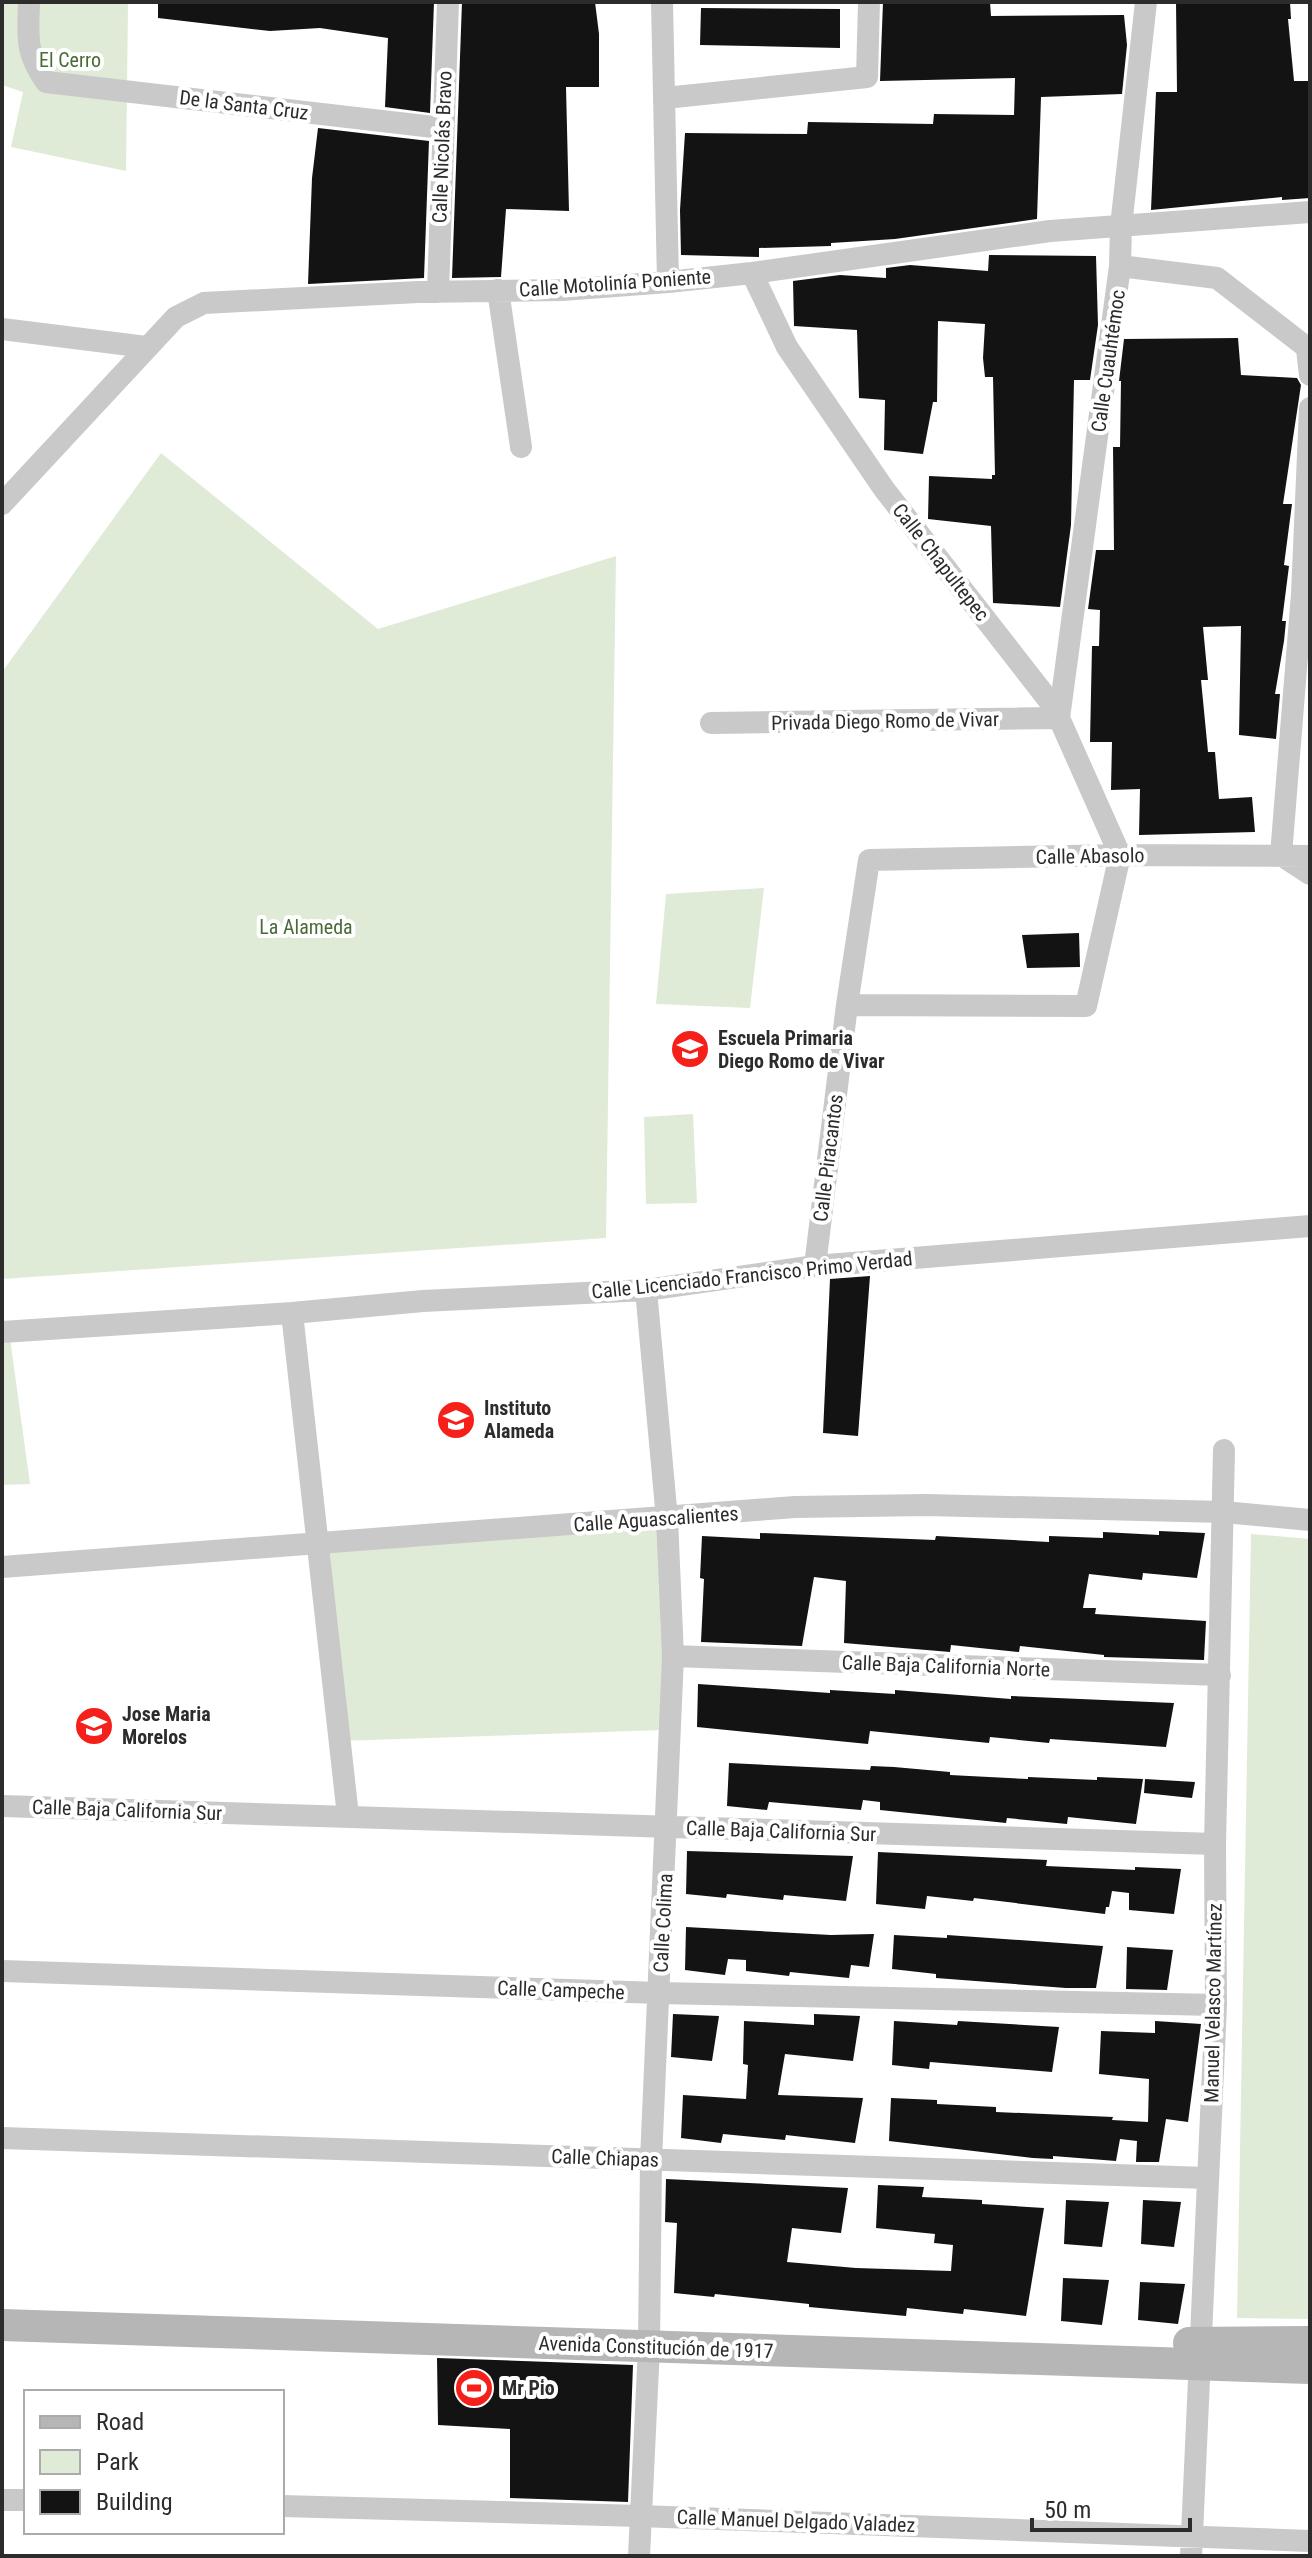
<svg xmlns="http://www.w3.org/2000/svg" width="1312" height="2558" font-family="'Roboto Condensed',sans-serif">
	<style>
		.green { fill: #e0ebd7 }
		.building { fill: #131313 }
		.lines { fill: none; stroke-linecap: round; stroke-linejoin: round }
		.street { stroke: #c9c9c9; stroke-width: 22 }
		.secondary { stroke: #b6b6b6; stroke-width: 32 }
		.labels { text-anchor: middle; dominant-baseline: central; stroke-width: 8; stroke-linejoin: round; paint-order: stroke }
		.park-label { font-size: 20px; fill: #496b36; stroke: #fff }
		.street-label { font-size: 20px; fill: #2c2c2c; stroke: #fff }
		.poi-label { font-size: 20px; font-weight: bold; fill: #2c2c2c; stroke: #fff; text-anchor: start }
	</style>
	<rect width="100%" height="100%" fill="#fff"/>
	<path class="green" d="M2,2H128L126,171L11,147L23,92L2,85Z
		M161,453L378,629L616,556L606,1238L2,1279V672Z
		M764,888L750,1008L656,1004L666,894Z
		M693,1114L697,1203L646,1204L644,1117Z
		M9,1331L30,1484L2,1485V1332Z
		M667,1519L663,1730L340,1741L318,1542Z
		M1251,1534L1310,1539V2319L1237,2318Z"/>
	<path class="building" d="M158,2H434L430,113L385,107L388,38L320,28L270,31L158,18Z
		M462,2H595L599,34V87H566L569,211L506,209L501,277L452,278Z
		M883,2H990L991,16L1124,15L1127,45L1122,94L1041,97L1037,219L895,239L831,243V246L759,248V257L681,255L680,210L685,133L807,134L808,122L933,124L934,114L1014,115L1015,78L880,81Z
		M1176,2H1290L1291,19H1288L1294,81H1310V198L1282,200V197L1151,210L1156,92H1177Z
		M701,8L840,9V48L700,45Z
		M318,128L429,141L424,278L308,284L312,178Z
		M989,255L1096,256L1098,325L1090,380H1074L1071,525L1060,607L993,603L991,526L928,519L929,476L992,479V475H995L993,377H985L983,358L985,324L938,321L937,402H933L923,454L884,450L885,400L859,398L857,330L794,326L793,281L840,275L886,278V268L910,265L988,271Z
		M1238,338L1241,375L1297,378L1301,385L1283,504H1292L1284,565L1289,566L1282,621H1286L1284,641L1275,694H1280L1276,739L1239,735L1241,626L1203,627L1208,680H1201L1208,752H1215L1219,799L1252,797L1255,832L1139,835L1140,789L1111,790L1112,742H1090L1092,646H1099L1100,610L1088,609L1096,550H1114L1113,447H1120L1121,381H1119L1124,339Z
		M1079,933L1080,967L1027,968L1022,935Z
		M870,1276L858,1436L823,1433L830,1279Z
		M1159,1531L1205,1533L1197,1578L1143,1573L1142,1580L1089,1574L1083,1608H1096L1095,1614L1206,1621L1204,1660L1104,1657V1655L1020,1646L1019,1652L951,1645L950,1652L844,1643L846,1581L814,1577L802,1646L701,1642L704,1579L700,1578L702,1536L760,1539V1533L935,1540L936,1536L1049,1542V1536L1103,1538V1532L1159,1535Z
		M698,1684L830,1693V1690L895,1694V1690L1011,1699V1696L1174,1703L1166,1747L1050,1739L1049,1743L990,1737L989,1743L870,1731L868,1744L697,1727Z
		M729,1763L870,1770L871,1766L894,1767L950,1772V1775L1028,1779V1777L1097,1780V1777L1143,1779L1136,1824L1068,1817L1067,1824L1007,1818L1006,1823L880,1810V1802L863,1800L861,1810L769,1802L767,1810L727,1806Z
		M1145,1779L1195,1782L1192,1798L1144,1793Z
		M687,1851L853,1856L846,1901L784,1895L783,1900L727,1894L726,1898L686,1894Z
		M878,1852L1047,1860L1046,1866L1135,1870V1867L1181,1869L1174,1914L1129,1910V1893L1112,1891L1109,1907H1106L1105,1914L974,1898L973,1901L927,1896L925,1909L876,1904Z
		M686,1927L831,1935L874,1934L869,1967L851,1965L849,1978L790,1972L789,1976L746,1971V1960L728,1959L725,1975L685,1970Z
		M894,1935L947,1938V1935L1103,1946L1096,1988H1066L936,1978V1974L892,1969Z
		M1127,1947L1173,1950L1167,1990L1126,1989Z
		M673,2014L719,2016L712,2061L671,2057Z
		M814,2014L860,2016L853,2061L785,2054L778,2095L863,2098L855,2143L786,2135L785,2140L723,2134L721,2143L681,2138L683,2095L746,2099L748,2065L743,2064L744,2021L814,2025Z
		M894,2021L957,2025L958,2021L1059,2027L1052,2072L930,2062L929,2069L892,2065Z
		M1155,2021L1201,2024L1188,2122L1166,2119L1159,2162H1136L1137,2141L1120,2139L1116,2161L1053,2156V2159L1033,2158L889,2141L891,2098L937,2100V2104L996,2107V2112L1113,2117L1112,2120L1148,2122L1149,2079L1099,2074L1101,2031L1155,2033Z
		M666,2179L848,2188L841,2233L792,2228L787,2262L856,2268L951,2271L953,2245L934,2243L935,2234L876,2228L878,2185L924,2187L922,2197L982,2200V2204L1044,2208L1026,2316L964,2309L963,2314L907,2308L906,2316L809,2307V2304L715,2294L714,2297L674,2293L677,2223L665,2222Z
		M1066,2200L1109,2202L1102,2247L1064,2244Z
		M1143,2200L1181,2202L1174,2247L1141,2244Z
		M1063,2278L1109,2280L1102,2325L1061,2321Z
		M1140,2282L1185,2284L1178,2324L1138,2320Z
		M437,2358L633,2365L628,2502L510,2498V2429L438,2425Z"/>
	<g class="lines">
		<path class="street" d="M29,2C28,37 25,52 46,82L442,128
			M662,2L668,282
			M665,98L867,77L869,2
			M1120,266L1217,278L1310,350
			M752,273L787,347L884,489L1050,702L1059,718L1120,855L1086,1006L847,1005
			M498,290L521,447
			M438,292L448,2
			M2,329L146,347
			M1307,349L1310,375
			M1310,408L1302,594L1281,855L1310,874
			M2,504L176,317L204,303L418,292L562,290L668,282L752,273L1050,231L1310,212
			M711,723L1059,718L1120,266L1121,226L1146,2
			M815,1266L847,1005L869,860L1120,855L1310,856
			M292,1313L348,1816
			M2,1332L292,1313L423,1301L646,1290L815,1266L1310,1226
			M2,1567L795,1507L926,1505L1224,1512L1310,1520
			M673,1656L1220,1675
			M2,1806L1215,1844
			M2,1971L659,1993L1216,2005
			M2,2138L1207,2178
			M2,2500H26
			M282,2506L640,2516L1310,2541
			M639,2556L649,2347L651,2160L673,1656L667,1519L646,1290
			M1191,2556L1216,2005L1215,1844L1224,1450"/>
		<path class="secondary" d="M2,2325L1310,2368
			M1189,2343L1310,2342"/>
	</g>
	<defs>
		<g id="school-disc" transform="scale(2)"><circle r="9.5" fill="#f6201b" stroke="#fff"/><path d="M0-5L7-2L0 1L-7-2ZM-4 1L0 2.5L4 1V4Q0 6-4 4Z" fill="#fff"/></g>
		<g id="stadium-disc" transform="scale(2)"><circle r="9.5" fill="#f6201b" stroke="#fff"/><path d="M0-5a6.5 5 0 1 0 0 10a6.5 5 0 1 0 0-10ZM-3.5-1.8h7v3.6h-7Z" fill="#fff"/></g>
	</defs>
	<g fill-rule="evenodd">
		<use href="#school-disc" x="690" y="1049"/>
		<use href="#school-disc" x="456" y="1420"/>
		<use href="#school-disc" x="94" y="1726"/>
		<use href="#stadium-disc" x="474" y="2388"/>
	</g>
	<g class="labels">
		<g class="park-label">
			<text x="70" y="60">El Cerro</text>
			<text x="306" y="927">La Alameda</text>
		</g>
		<g class="street-label">
			<text transform="translate(244 105) rotate(7)">De la Santa Cruz</text>
			<text transform="translate(442 147) rotate(-88)">Calle Nicolás Bravo</text>
			<text transform="translate(615 283) rotate(-4)">Calle Motolinía Poniente</text>
			<text transform="translate(1108 361) rotate(-82)">Calle Cuauhtémoc</text>
			<text transform="translate(941 562) rotate(52)">Calle Chapultepec</text>
			<text transform="translate(885 721) rotate(-1)">Privada Diego Romo de Vivar</text>
			<text transform="translate(1090 856) rotate(-1)">Calle Abasolo</text>
			<text transform="translate(828 1158) rotate(-83)">Calle Piracantos</text>
			<text transform="translate(752 1275) rotate(-6)">Calle Licenciado Francisco Primo Verdad</text>
			<text transform="translate(656 1519) rotate(-4)">Calle Aguascalientes</text>
			<text transform="translate(946 1666) rotate(2)">Calle Baja California Norte</text>
			<text transform="translate(127 1810) rotate(2)">Calle Baja California Sur</text>
			<text transform="translate(781 1831) rotate(2)">Calle Baja California Sur</text>
			<text transform="translate(663 1923) rotate(-87)">Calle Colima</text>
			<text transform="translate(561 1990) rotate(2)">Calle Campeche</text>
			<text transform="translate(1213 2003) rotate(-89)">Manuel Velasco Martínez</text>
			<text transform="translate(605 2158) rotate(2)">Calle Chiapas</text>
			<text transform="translate(656 2347) rotate(2)">Avenida Constitución de 1917</text>
			<text transform="translate(796 2521) rotate(2)">Calle Manuel Delgado Valadez</text>
		</g>
		<g class="poi-label">
			<text x="718" y="1038">Escuela Primaria<tspan x="718" dy="23">Diego Romo de Vivar</tspan></text>
			<text x="484" y="1408">Instituto<tspan x="484" dy="23">Alameda</tspan></text>
			<text x="122" y="1714">Jose Maria<tspan x="122" dy="23">Morelos</tspan></text>
			<text x="502" y="2388">Mr Pio</text>
		</g>
	</g>
	<rect width="1312" height="2558" fill="none" stroke="#2c2c2c" stroke-width="8"/>
	<rect x="24" y="2390" width="260" height="144" fill="#ffffff" stroke="#ababab" stroke-width="2"/>
	<rect x="40" y="2416" width="40" height="12" fill="#b6b6b6" stroke="#ababab" stroke-width="2"/>
	<text x="96" y="2430" font-size="24" fill="#2c2c2c">Road</text>
	<rect x="40" y="2450" width="40" height="24" fill="#e0ebd7" stroke="#ababab" stroke-width="2"/>
	<text x="96" y="2470" font-size="24" fill="#2c2c2c">Park</text>
	<rect x="40" y="2490" width="40" height="24" fill="#131313" stroke="#ababab" stroke-width="2"/>
	<text x="96" y="2510" font-size="24" fill="#2c2c2c">Building</text>
	<path d="M1032 2518v12h158v-12" fill="none" stroke="#2c2c2c" stroke-width="4"/>
	<text x="1044" y="2518" font-size="24" fill="#2c2c2c" stroke="#ffffff" stroke-width="6" paint-order="stroke">50 m</text>
</svg>
